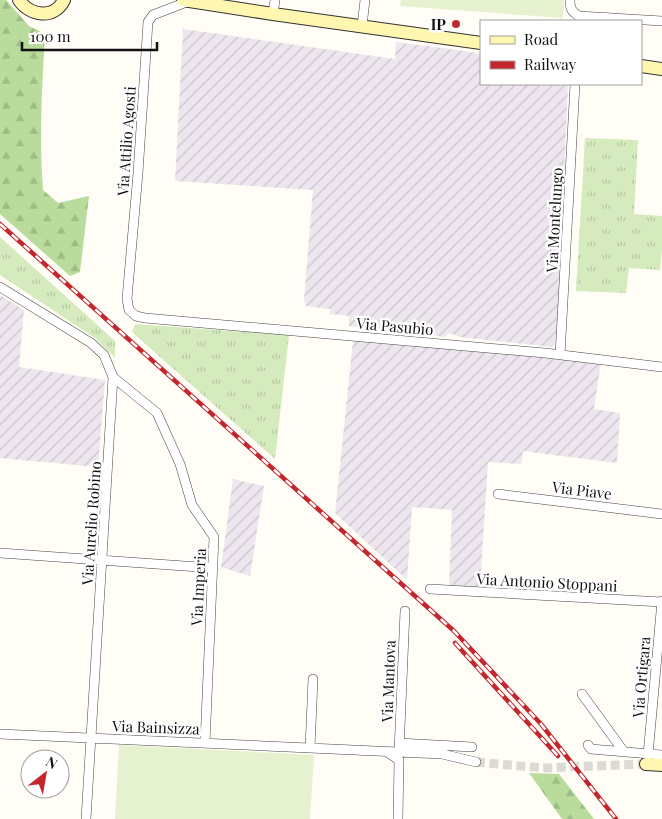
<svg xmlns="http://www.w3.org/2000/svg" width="662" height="819" font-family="'Playfair Display',serif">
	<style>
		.industrial { fill: url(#industrial-furrows) }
		.grass { fill: url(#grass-tufts) }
		.forest { fill: url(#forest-firs) }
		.pitch { fill: #e6f2cf }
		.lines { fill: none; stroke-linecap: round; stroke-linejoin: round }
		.street-tunnel { stroke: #dbdad3; stroke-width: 9; stroke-dasharray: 9 4.5; stroke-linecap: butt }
		.street-casing { stroke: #444; stroke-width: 10 }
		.secondary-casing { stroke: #333; stroke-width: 14 }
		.street { stroke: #fff; stroke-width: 9 }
		.secondary { stroke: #fff6b0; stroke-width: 12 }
		.rail-casing { stroke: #c4262e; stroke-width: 4.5 }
		.rail { stroke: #fff; stroke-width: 2.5; stroke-dasharray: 8; stroke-linecap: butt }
		.poi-dot { fill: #c4262e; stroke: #fff; stroke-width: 2 }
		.labels { text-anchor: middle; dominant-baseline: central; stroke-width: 5; stroke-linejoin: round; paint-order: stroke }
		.poi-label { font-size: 15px; font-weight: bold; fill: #111; stroke: #fff; text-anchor: end }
		.street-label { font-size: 15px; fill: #111; stroke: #fff }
	</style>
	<defs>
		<pattern id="industrial-furrows" width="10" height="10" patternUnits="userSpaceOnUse" patternTransform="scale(1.25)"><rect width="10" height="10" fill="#eee6ef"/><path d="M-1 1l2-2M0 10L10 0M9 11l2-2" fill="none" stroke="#cbc4cc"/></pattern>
		<pattern id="grass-tufts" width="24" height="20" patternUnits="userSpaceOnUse" patternTransform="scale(1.25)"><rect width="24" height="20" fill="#d5ebbd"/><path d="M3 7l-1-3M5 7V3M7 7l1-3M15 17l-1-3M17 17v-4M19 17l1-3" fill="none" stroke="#b6c8a1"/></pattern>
		<pattern id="forest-firs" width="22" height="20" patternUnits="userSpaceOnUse" patternTransform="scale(1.25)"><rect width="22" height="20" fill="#b9dc9c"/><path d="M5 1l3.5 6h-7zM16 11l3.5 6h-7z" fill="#9ebc85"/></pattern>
	</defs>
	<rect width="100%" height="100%" fill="#fffdf5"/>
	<path class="industrial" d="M183,29L395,59L396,42L458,50L481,54V84H568L557,340L552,347L460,337L449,333L445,337L349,326V316L330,314V309L306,306L304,300L313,190L175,181Z
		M0,295L24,310L19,367L105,380L98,467L0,458Z
		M353,341L601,362L594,409L620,413L617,463L523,451L521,464L488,462L480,588L449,587L452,510L412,507L407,580L335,513Z
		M233,479L264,486L250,576L221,567Z"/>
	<path class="grass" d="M585,138L638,140L634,214L662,216V248L660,270L629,268L626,293L576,291Z
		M0,237L115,341V358L95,338L0,275Z
		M135,324L289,335L275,459L132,332Z"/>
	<path class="forest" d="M0,0H6L29,26L45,34C42,88 39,136 43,190L58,203L89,196L80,272L70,276L0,214Z
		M529,773L559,774L594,819H562Z"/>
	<path class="pitch" d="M401,0H564L563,18L400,6Z
		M119,745L314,755L310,819H115Z"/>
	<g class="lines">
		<path class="street-tunnel" d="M476,762L543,768L646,764"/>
		<g class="street-casing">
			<path id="street" d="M570,0C570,9 572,12 579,16L662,21
				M189,1L153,15L148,22L138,173L127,299L129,310L136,316L145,318L545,353L662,367
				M273,14L275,0
				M362,26L365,0
				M0,287L91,343L104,355L113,377L86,819
				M560,355L575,84
				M113,377L157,413L180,464L192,505L214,537L205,743
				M498,494L662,514
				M0,553L213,568
				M430,589L662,602
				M582,694L624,752
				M0,734L442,754L476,762
				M399,743L472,747
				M588,745L591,749L662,755
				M310,748L313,679
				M399,751L405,611
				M387,752L399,760L398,819
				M648,755L662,601"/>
		</g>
		<g class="secondary-casing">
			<path id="secondary" d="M19,0C30,16 54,20 64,0
				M183,0L273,14L481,43
				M641,66L662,69
				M646,764L662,765"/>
		</g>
		<use href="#street" class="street"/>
		<use href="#secondary" class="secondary"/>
		<g class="rail-casing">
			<path id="rail" d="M0,224L454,631L541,724L616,819
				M455,643L558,756"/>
		</g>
		<use href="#rail" class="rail"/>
	</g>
	<circle class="poi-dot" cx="456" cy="24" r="5"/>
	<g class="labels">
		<g class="poi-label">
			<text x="446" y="24">IP</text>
		</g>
		<g class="street-label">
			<text transform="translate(126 141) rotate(-86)">Via Attilio Agosti</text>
			<text transform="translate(554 220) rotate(-87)">Via Montelungo</text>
			<text transform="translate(395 326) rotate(5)">Via Pasubio</text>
			<text transform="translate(582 490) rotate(7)">Via Piave</text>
			<text transform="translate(91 523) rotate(-86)">Via Aurelio Robino</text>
			<text transform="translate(547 582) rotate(3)">Via Antonio Stoppani</text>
			<text transform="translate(198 587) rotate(-87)">Via Imperia</text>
			<text transform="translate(641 677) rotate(-85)">Via Ortigara</text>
			<text transform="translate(388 681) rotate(-88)">Via Mantova</text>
			<text transform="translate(156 727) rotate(2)">Via Bainsizza</text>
		</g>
	</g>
	<rect x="480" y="20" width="162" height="65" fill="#ffffff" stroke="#a0a0a0"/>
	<rect x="490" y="36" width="25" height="8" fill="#fff6b0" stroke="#a0a0a0"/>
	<text x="524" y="45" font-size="15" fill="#111111">Road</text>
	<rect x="490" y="61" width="25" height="8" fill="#c4262e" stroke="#a0a0a0"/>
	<text x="524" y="70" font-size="15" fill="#111111">Railway</text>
	<g transform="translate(45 774) rotate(31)"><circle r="24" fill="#ffffff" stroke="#a0a0a0"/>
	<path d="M0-4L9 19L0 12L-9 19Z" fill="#c4262e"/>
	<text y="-8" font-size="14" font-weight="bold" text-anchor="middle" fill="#111111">N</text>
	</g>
	<path d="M22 42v8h135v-8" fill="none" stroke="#111111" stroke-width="2.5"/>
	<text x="30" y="42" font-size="15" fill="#111111" stroke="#ffffff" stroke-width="4" paint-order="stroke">100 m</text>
</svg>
